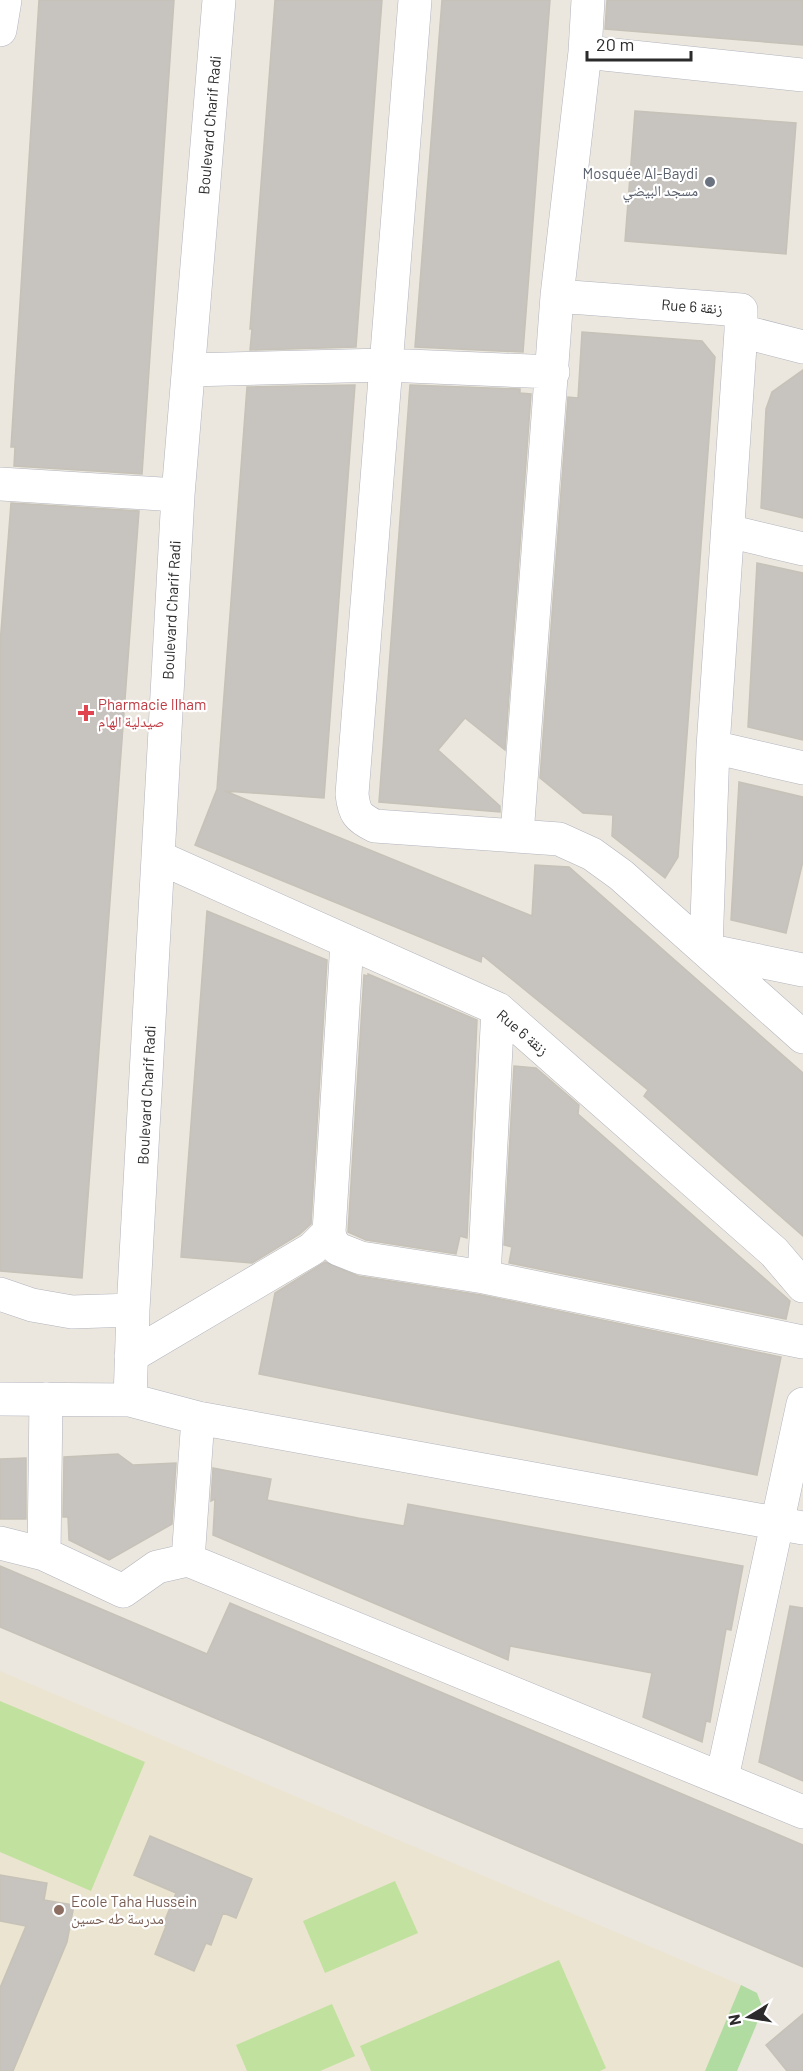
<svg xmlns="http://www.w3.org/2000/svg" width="803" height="2071" font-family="Barlow,'Noto Naskh Arabic',sans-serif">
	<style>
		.education { fill: #ebe4d0 }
		.green { fill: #b1dca1 }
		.pitch { fill: #c0e29e }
		.building { fill: #c7c3be; stroke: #c6c2b8; stroke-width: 1.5 }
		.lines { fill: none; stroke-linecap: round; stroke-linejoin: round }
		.minor-casing { stroke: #b2b4bd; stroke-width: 34 }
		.minor { stroke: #fff; stroke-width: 33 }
		.worship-dot { fill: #6b7280; stroke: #fff; stroke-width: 2 }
		.health-dot { fill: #e0444e; stroke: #fff; stroke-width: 2 }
		.education-dot { fill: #8d6e63; stroke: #fff; stroke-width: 2 }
		.labels { text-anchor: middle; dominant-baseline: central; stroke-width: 4.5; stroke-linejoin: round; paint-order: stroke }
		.street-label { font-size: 15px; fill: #2b2b2b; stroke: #fff }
		.worship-label { font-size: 15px; fill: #5b616d; stroke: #fff; text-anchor: end }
		.health-label { font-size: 15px; fill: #be3a42; stroke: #fff; text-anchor: start }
		.education-label { font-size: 15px; fill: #785e54; stroke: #fff; text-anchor: start }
	</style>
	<rect width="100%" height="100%" fill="#ebe7df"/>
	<path class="education" d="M0,1671L741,1985L705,2071H0Z"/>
	<path class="green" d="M741,1985L757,1993L763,2009L737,2071H705Z"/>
	<path class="pitch" d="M0,1701L145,1762L91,1891L0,1852Z
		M395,1881L418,1933L325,1973L303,1921Z
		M559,1960L606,2068L600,2071H371L360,2046Z
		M332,2004L355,2056L320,2071H247L236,2045Z"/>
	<path class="building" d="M39,0H174L142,474L14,466L15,447H11Z
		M275,0H382L356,347L250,350L252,329H250Z
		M442,0H550L523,352L415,347Z
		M607,0H803V45L605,29Z
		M635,111L796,123L786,254L625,241Z
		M582,332L702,341L715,357L678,857L665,878L612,836L613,815L583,813L540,778L568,397L578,398Z
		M803,370V518L761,508L766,409L772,392Z
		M355,385L324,798L225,791L532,916L535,865L569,867L803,1073V1236L644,1096L648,1090L482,955L481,962L195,845L217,789L247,387Z
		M410,385L520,389V393L531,394L505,750L465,718L438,750L500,806V812L379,802Z
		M11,503L139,511L82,1278L0,1271V644Z
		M757,563L803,573V740L748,727Z
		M739,782L803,797V861L786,933L731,920Z
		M207,911L327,960L311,1224L300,1234L252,1263L181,1257Z
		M368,974L477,1020L467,1238L460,1236L456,1254L366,1240L348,1232L364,975L368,976Z
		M514,1066L536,1068L579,1105L578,1114L790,1301L786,1319L509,1263L512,1247L504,1245Z
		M325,1262L358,1276L481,1295L781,1357L757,1475L259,1374L275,1293Z
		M118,1454L133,1465L176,1463L172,1524L109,1560L69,1540L68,1517H63L64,1457Z
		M26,1458V1519H0V1459Z
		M213,1468L271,1479L267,1500L358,1518L404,1526L408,1504L743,1566L731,1630L726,1629L710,1722L706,1721L702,1742L643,1717L652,1673L510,1646L508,1660L213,1535L215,1499L211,1501Z
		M0,1566L207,1654L230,1603L803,1845V1967L0,1627Z
		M790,1606L803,1608V1781L759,1762Z
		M150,1836L252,1879L236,1918L223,1913L211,1945L206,1943L194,1971L155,1954L166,1926L163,1925L176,1893L134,1875Z
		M0,1875L47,1883L44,1900L74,1905L67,1942L13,2071H0V1988L26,1926L0,1921Z
		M803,2014V2071H787L766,2045Z"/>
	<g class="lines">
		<g class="minor-casing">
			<path id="minor" d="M415,0L352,794C354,813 358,818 375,826L559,839L592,854L621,875L803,1037
				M0,30L5,0
				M585,52L803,75
				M557,296L741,310V331L803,347
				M741,331L713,747L706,950L803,970
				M189,370L385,365L553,372
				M0,484L178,495
				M728,531L803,549
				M713,747L803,768
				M517,835L557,296L585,52L588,0
				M158,857L498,1009L774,1252L803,1286
				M347,942L329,1232L331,1241L338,1249L361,1258L484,1277L803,1342
				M484,1277L498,1009
				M0,1294L32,1305L72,1312L133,1310
				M131,1356L312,1249L329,1232
				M0,1399L130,1400L198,1418L803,1528
				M130,1400L133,1310L178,495L219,0
				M0,1543L44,1554L123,1591L157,1567L188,1560L803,1812
				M44,1554L46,1399
				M188,1560L198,1418
				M722,1778L803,1404"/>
		</g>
		<use href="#minor" class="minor"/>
	</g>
	<circle class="worship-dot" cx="710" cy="182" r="6"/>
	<path class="health-dot" d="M83 704h6v6h6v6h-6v6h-6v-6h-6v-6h6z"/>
	<circle class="education-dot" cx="59" cy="1910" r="6"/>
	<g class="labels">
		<g class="street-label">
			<text transform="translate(209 125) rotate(-85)">Boulevard Charif Radi</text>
			<text transform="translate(692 306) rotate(4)">Rue 6 زنقة</text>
			<text transform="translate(171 610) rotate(-87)">Boulevard Charif Radi</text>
			<text transform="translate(523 1032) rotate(40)">Rue 6 زنقة</text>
			<text transform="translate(146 1095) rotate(-87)">Boulevard Charif Radi</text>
		</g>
		<g class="worship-label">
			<text x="698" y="173">Mosquée Al-Baydi<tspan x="698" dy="17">مسجد البيضي</tspan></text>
		</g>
		<g class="health-label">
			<text x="98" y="704">Pharmacie Ilham<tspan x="98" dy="17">صيدلية الهام</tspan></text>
		</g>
		<g class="education-label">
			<text x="71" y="1901">Ecole Taha Hussein<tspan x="71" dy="17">مدرسة طه حسين</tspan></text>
		</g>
	</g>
	<g transform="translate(749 2017) rotate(259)" stroke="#ffffff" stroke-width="4.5" paint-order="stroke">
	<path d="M0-4.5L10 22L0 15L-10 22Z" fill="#2b2b2b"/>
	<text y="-9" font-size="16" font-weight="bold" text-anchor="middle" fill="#2b2b2b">N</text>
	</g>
	<path d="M587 51v9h104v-9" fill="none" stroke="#2b2b2b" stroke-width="3"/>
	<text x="596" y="51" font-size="18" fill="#2b2b2b" stroke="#ffffff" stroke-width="4.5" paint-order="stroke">20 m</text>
</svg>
